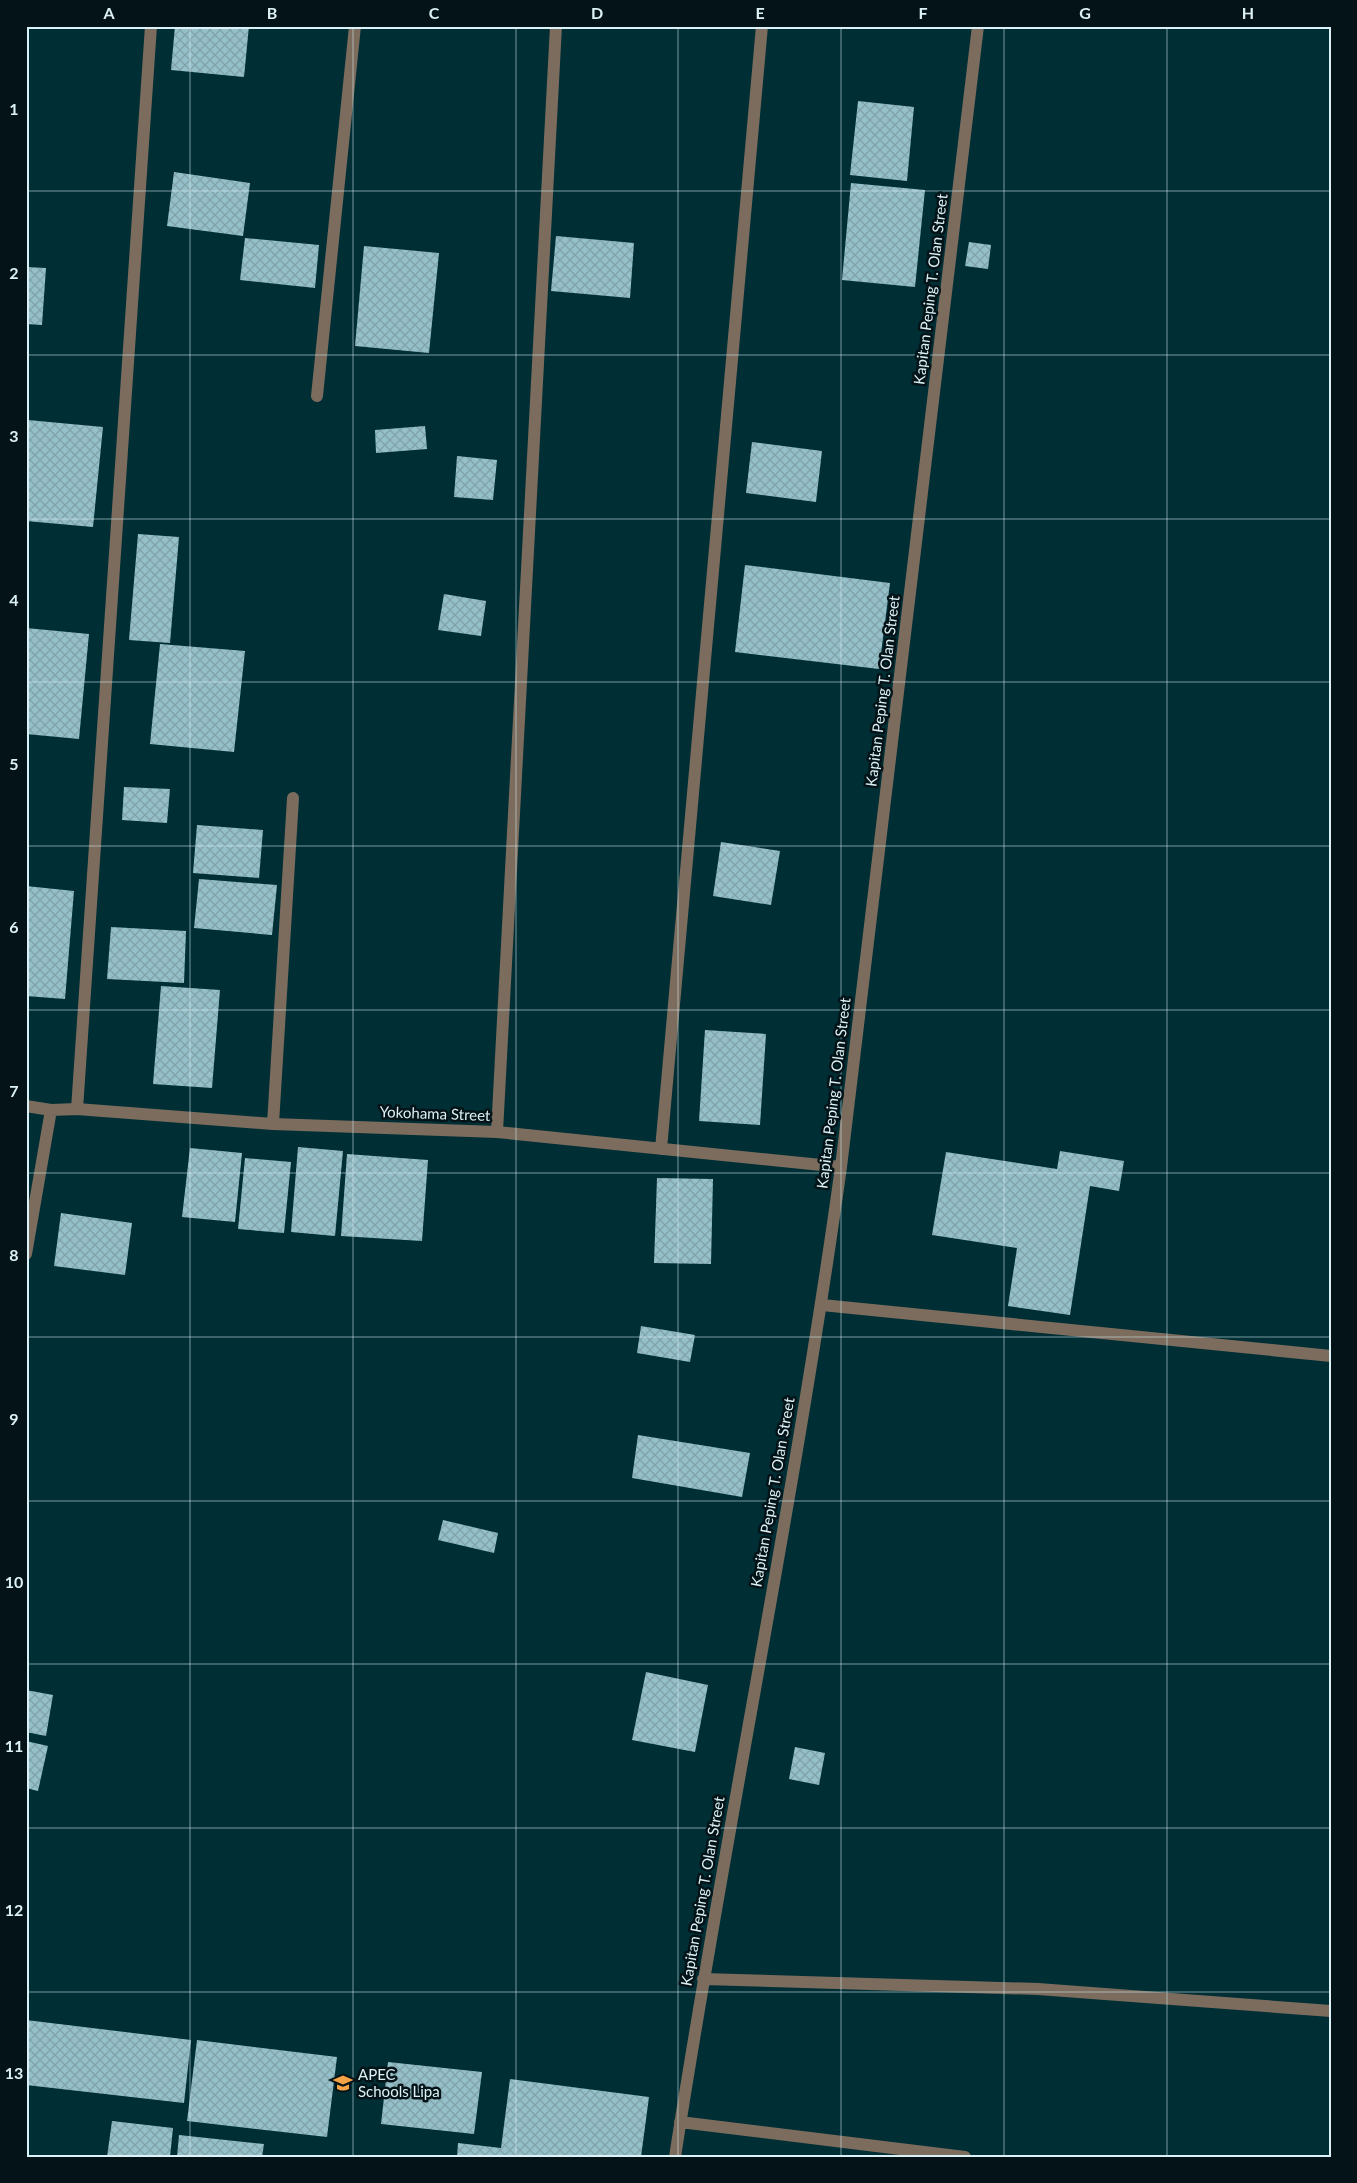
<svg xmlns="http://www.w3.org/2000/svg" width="1357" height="2183" font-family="Lato,sans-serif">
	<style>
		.building { fill: url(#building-cross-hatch) }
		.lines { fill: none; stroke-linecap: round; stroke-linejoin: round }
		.minor { stroke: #7b6c5d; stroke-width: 12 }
		.grid { fill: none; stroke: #dcf1f6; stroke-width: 1; stroke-opacity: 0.55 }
		.labels { text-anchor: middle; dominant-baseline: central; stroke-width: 5; stroke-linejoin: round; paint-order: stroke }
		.street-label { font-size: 15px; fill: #dcf1f6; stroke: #041317 }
		.poi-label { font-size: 15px; fill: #dcf1f6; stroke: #041317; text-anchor: start }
		.neatline { fill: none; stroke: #dcf1f6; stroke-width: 2 }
		.grid-label { font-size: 16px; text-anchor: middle; font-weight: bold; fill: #dcf1f6 }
	</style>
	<defs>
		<pattern id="building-cross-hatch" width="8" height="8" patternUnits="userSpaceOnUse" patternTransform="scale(1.25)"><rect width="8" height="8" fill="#95c0c9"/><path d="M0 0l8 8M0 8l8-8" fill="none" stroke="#80a2a9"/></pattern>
	</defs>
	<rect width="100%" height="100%" fill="#002e35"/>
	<path class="building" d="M175,26H249L244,77L171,70Z
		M858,101L914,107L907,181L850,175Z
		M174,172L250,183L243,236L167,226Z
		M851,183L925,190L915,287L842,280Z
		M556,236L634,243L630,298L551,291Z
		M245,238L319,245L315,288L240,280Z
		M969,242L991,245L988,269L965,266Z
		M364,246L439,253L429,353L355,346Z
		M26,267L46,268L42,325L26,324Z
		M28,420L103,427L93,527L26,521Z
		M425,426L427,449L376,453L375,430Z
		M752,442L822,451L816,502L746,493Z
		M457,456L497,460L493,500L454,497Z
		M138,534L179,537L170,643L129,640Z
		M745,565L890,583L879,669L735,652Z
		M444,594L486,601L481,636L438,630Z
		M26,628L89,634L79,739L26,734Z
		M160,644L245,651L234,752L150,744Z
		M124,787L170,789L167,823L122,820Z
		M197,825L263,830L259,878L193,873Z
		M721,842L780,851L771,905L713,896Z
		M199,879L277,885L272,935L194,928Z
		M26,886L74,891L65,999L26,996Z
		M111,927L186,931L184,983L107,979Z
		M161,986L220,990L212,1088L153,1084Z
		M705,1030L766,1034L760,1125L699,1121Z
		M298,1147L343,1151L335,1236L291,1232Z
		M190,1148L242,1153L235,1222L182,1217Z
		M1060,1151L1124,1161L1119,1191L1090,1186L1070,1315L1008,1306L1017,1248L932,1235L946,1152L1057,1169Z
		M347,1154L428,1160L422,1241L341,1236Z
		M245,1158L291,1162L284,1233L238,1229Z
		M657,1178L713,1179L711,1264L654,1263Z
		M61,1213L132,1223L125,1275L54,1266Z
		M641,1326L695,1335L690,1362L637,1353Z
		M638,1435L750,1453L742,1497L632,1478Z
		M443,1520L498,1533L494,1553L438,1540Z
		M646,1672L708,1685L695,1752L632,1740Z
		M26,1690L53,1695L46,1736L26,1732Z
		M26,1741L48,1746L38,1791L26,1788Z
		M795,1747L825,1753L819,1785L789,1779Z
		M26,2020L191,2040L184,2103L26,2085Z
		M197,2040L337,2057L327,2137L187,2121Z
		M388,2062L482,2072L474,2134L381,2124Z
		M510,2079L649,2097L641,2157H457L458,2143L501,2148Z
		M112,2121L173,2128L170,2157H107Z
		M179,2135L264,2144L262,2157H177Z"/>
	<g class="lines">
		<path class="minor" d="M317,396L355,26
			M26,1106L51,1110L77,1109L273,1124L497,1132L841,1167
			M77,1109L151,26
			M273,1124L293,798
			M497,1132L556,26
			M661,1149L762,26
			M26,1254L51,1110
			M822,1305L1331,1356
			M703,1979L1038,1989L1331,2011
			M680,2122L965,2157
			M675,2157C726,1826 795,1499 841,1167L978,26"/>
	</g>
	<path class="grid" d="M190,26V2157M353,26V2157M516,26V2157M678,26V2157M841,26V2157M1004,26V2157M1167,26V2157M26,191H1331M26,355H1331M26,519H1331M26,682H1331M26,846H1331M26,1010H1331M26,1173H1331M26,1337H1331M26,1501H1331M26,1664H1331M26,1828H1331M26,1992H1331"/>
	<defs>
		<g id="school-bare" transform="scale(1.5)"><path d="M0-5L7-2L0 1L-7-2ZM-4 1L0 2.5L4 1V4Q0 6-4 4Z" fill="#f5a346" stroke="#041317" stroke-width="2.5" paint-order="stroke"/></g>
	</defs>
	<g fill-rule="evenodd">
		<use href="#school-bare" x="343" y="2083"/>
	</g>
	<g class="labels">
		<g class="street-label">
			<text transform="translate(930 289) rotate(-83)">Kapitan Peping T. Olan Street</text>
			<text transform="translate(882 691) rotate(-83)">Kapitan Peping T. Olan Street</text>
			<text transform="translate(833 1093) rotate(-83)">Kapitan Peping T. Olan Street</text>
			<text transform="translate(435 1113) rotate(2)">Yokohama Street</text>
			<text transform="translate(772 1492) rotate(-80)">Kapitan Peping T. Olan Street</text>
			<text transform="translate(702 1891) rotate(-80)">Kapitan Peping T. Olan Street</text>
		</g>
		<g class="poi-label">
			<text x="358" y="2074">APEC<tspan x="358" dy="17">Schools Lipa</tspan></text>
		</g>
	</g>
	<rect width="1357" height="2183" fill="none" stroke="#041317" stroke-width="55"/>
	<rect x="28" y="28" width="1302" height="2128" class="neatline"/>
	<g class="grid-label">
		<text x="109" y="19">A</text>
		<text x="272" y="19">B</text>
		<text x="434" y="19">C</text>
		<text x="597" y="19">D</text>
		<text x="760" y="19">E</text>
		<text x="923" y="19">F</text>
		<text x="1085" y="19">G</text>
		<text x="1248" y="19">H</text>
		<text x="14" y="115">1</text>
		<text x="14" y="279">2</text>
		<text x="14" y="442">3</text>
		<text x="14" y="606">4</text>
		<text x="14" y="770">5</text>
		<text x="14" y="933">6</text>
		<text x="14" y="1097">7</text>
		<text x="14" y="1261">8</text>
		<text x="14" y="1425">9</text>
		<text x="14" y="1588">10</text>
		<text x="14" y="1752">11</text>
		<text x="14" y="1916">12</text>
		<text x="14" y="2079">13</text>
	</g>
</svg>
